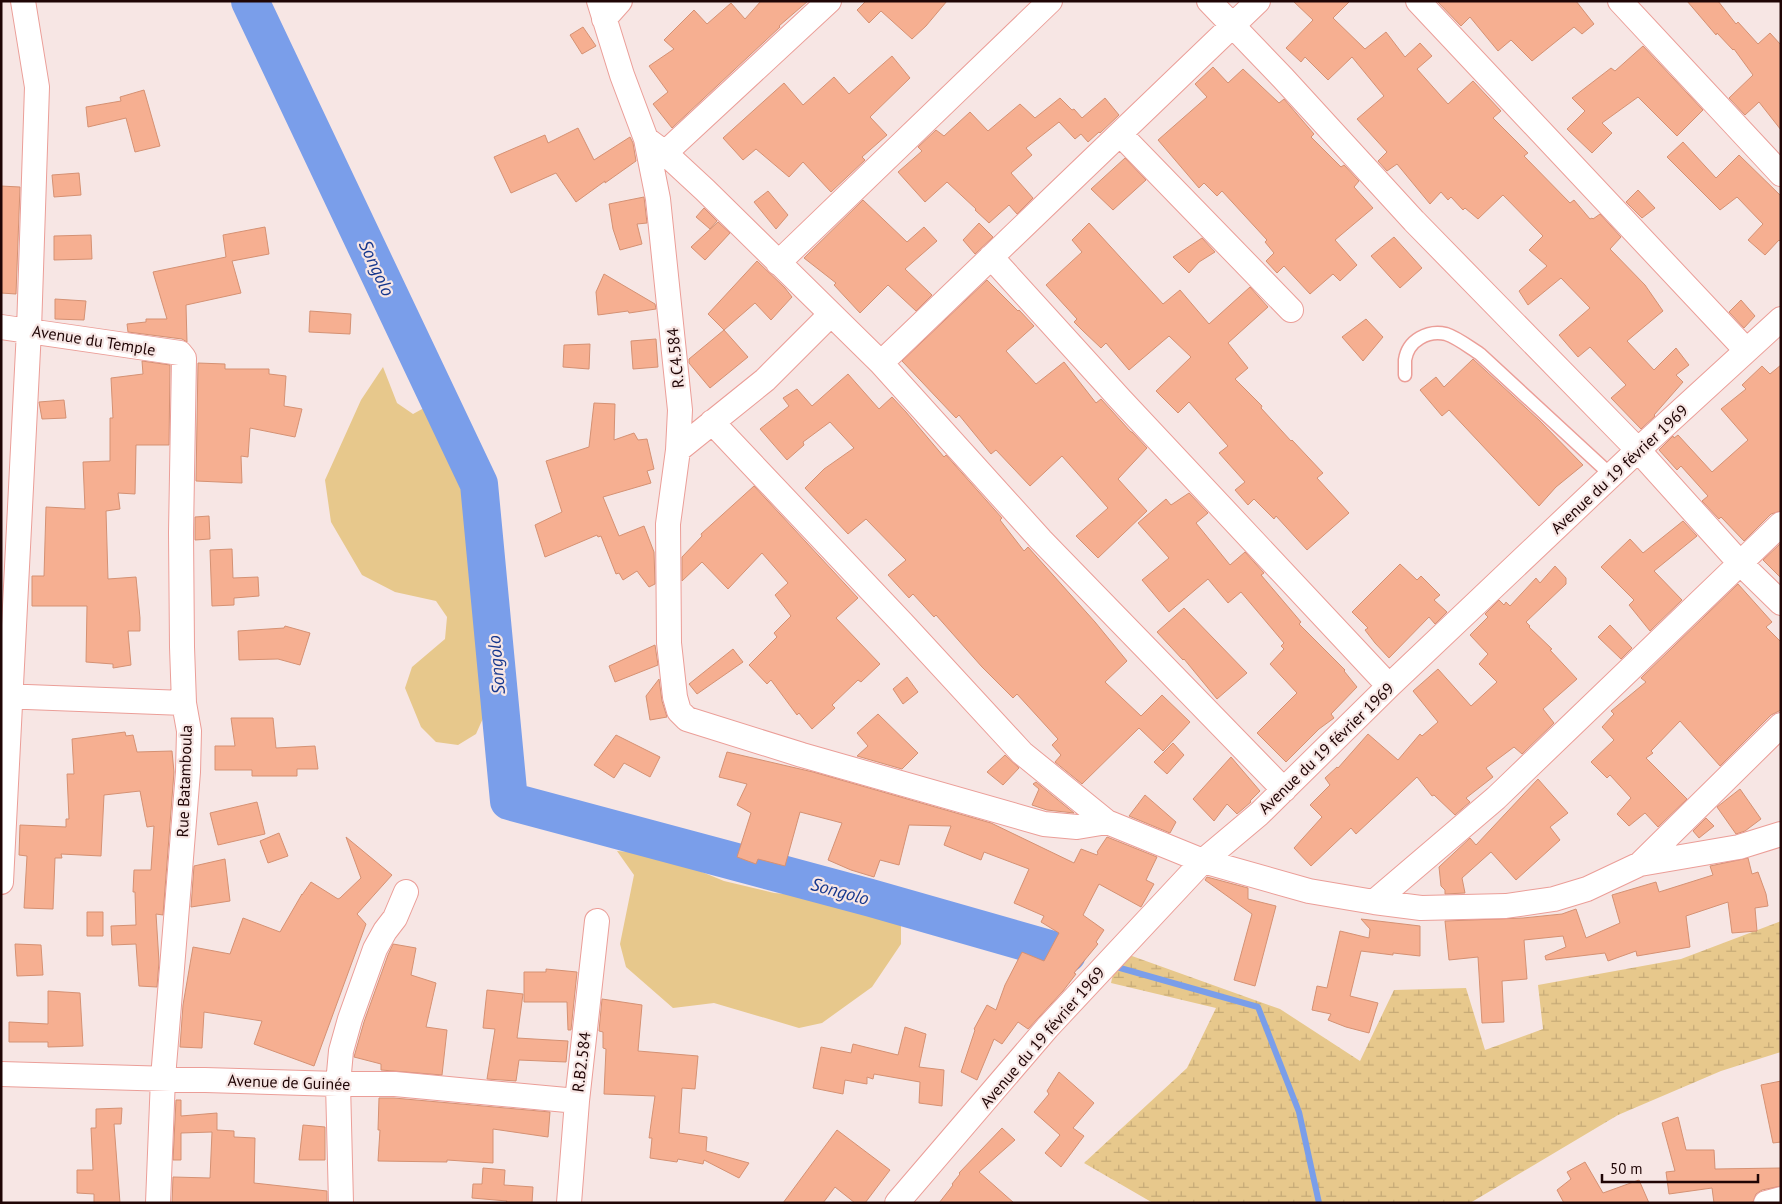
<svg xmlns="http://www.w3.org/2000/svg" width="1782" height="1204" font-family="'PT Sans',sans-serif">
	<style>
		.green { fill: #e7c88c }
		.wetland { fill: url(#wetland-marsh) }
		.lines { fill: none; stroke-linecap: round; stroke-linejoin: round }
		.stream { stroke: #7a9eea; stroke-width: 6 }
		.river { stroke: #7a9eea; stroke-width: 38 }
		.building { fill: #f6af91; stroke: #d59173 }
		.service-casing { stroke: #eb9e98; stroke-width: 15 }
		.minor-casing { stroke: #eb9e98; stroke-width: 26 }
		.service { stroke: #fff; stroke-width: 12 }
		.minor { stroke: #fff; stroke-width: 24 }
		.labels { text-anchor: middle; dominant-baseline: central; stroke-width: 4.5; stroke-linejoin: round; paint-order: stroke }
		.street-label { font-size: 16px; fill: #1f0505; stroke: #f7e6e4 }
		.water-label { font-size: 18px; font-style: italic; fill: #16378d; stroke: #f7e6e4 }
	</style>
	<defs>
		<pattern id="wetland-marsh" width="20" height="14" patternUnits="userSpaceOnUse" patternTransform="scale(1.25)"><rect width="20" height="14" fill="#e7c88c"/><path d="M1 5h8M5 5V1M11 12h8M15 12V8" fill="none" stroke="#c6aa77"/></pattern>
	</defs>
	<rect width="100%" height="100%" fill="#f7e6e4"/>
	<path class="green" d="M383,367L397,403L413,414L433,403L471,483L486,658L484,716L476,734L458,745L436,742L421,727L405,688L412,667L445,639L447,617L436,601L395,592L362,575L331,522L325,480L361,400Z
		M617,851L658,854L724,881L774,893L871,901L891,908L901,924V944L872,987L822,1023L799,1028L714,1003L673,1008L626,967L620,944L634,875Z"/>
	<path class="wetland" d="M1781,921V1052L1721,1071L1618,1115L1470,1203H1153L1084,1163L1187,1068L1216,1008L1111,983L1118,951L1280,1009L1360,1061L1394,990L1466,988L1485,1050L1543,1029L1538,985L1681,959Z"/>
	<g class="lines">
		<path class="stream" d="M1113,966L1258,1007L1299,1112L1319,1203"/>
		<path class="river" d="M250,1L479,484L509,801L871,898L1067,954"/>
	</g>
	<path class="building" d="M761,1H808L779,26L780,27L672,128L653,104L668,92L649,66L674,49L664,40L694,10L707,24L731,3L745,19Z
		M866,1H947L926,26L912,39L881,11L869,23L857,10Z
		M1293,1H1350L1333,18L1365,49L1386,32L1405,57L1420,43L1432,56L1417,69L1448,104L1473,81L1501,111L1493,118L1528,153L1524,156L1570,203L1574,200L1590,219L1592,218L1593,219L1600,214L1621,237L1610,249L1645,285L1663,311L1627,341L1654,370L1676,348L1689,365L1676,375L1683,382L1654,415L1655,416L1641,429L1611,398L1626,385L1590,347L1578,357L1559,335L1590,308L1561,278L1528,305L1519,291L1547,266L1529,250L1543,236L1503,195L1478,219L1465,208L1463,210L1451,197L1448,200L1441,192L1430,204L1397,164L1387,171L1378,161L1387,152L1357,119L1384,96L1352,57L1328,80L1305,57L1301,62L1286,48L1313,20Z
		M1437,1H1576L1594,24L1582,34L1574,27L1532,61L1511,40L1498,51L1470,17L1461,26Z
		M1687,1H1718L1736,24L1738,22L1758,44L1770,33L1781,45V130L1759,102L1745,115L1729,98L1753,75L1734,49L1733,50L1717,33L1716,35Z
		M583,27L596,46L582,54L570,35Z
		M1643,46L1703,110L1677,136L1638,97L1602,123L1612,133L1592,153L1567,129L1585,111L1572,98L1611,68L1615,71Z
		M892,56L910,78L870,117L887,135L862,157L865,160L831,192L803,162L789,177L756,149L743,160L723,138L784,83L803,105L834,77L849,94Z
		M1213,67L1228,83L1243,69L1279,103L1284,99L1314,134L1311,137L1341,167L1344,165L1359,181L1354,187L1373,208L1335,240L1357,265L1340,281L1333,274L1310,294L1284,266L1277,273L1266,261L1274,253L1265,242L1267,240L1222,191L1217,196L1204,183L1199,188L1158,140L1207,97L1195,84Z
		M144,90L160,146L135,152L126,118L88,127L86,107L121,101L120,97Z
		M1060,98L1072,110L1074,109L1082,118L1105,98L1119,115L1100,133L1099,132L1088,142L1081,134L1075,139L1059,122L1026,148L1032,155L1011,173L1033,198L1017,214L1009,205L989,223L975,210L976,209L947,182L925,202L898,172L922,151L918,147L936,130L944,136L970,112L988,131L1020,104L1035,118Z
		M578,128L594,160L630,137L633,143L636,161L605,183V181L576,202L556,173L511,193L494,157L545,135L548,143Z
		M1683,142L1716,178L1739,155L1781,196V242L1779,240L1765,255L1748,240L1763,224L1737,197L1720,210L1667,157Z
		M1125,158L1146,180L1113,210L1091,189Z
		M79,173L81,195L54,197L52,175Z
		M1,186L20,187L16,294L1,293Z
		M1638,190L1655,208L1642,218L1626,202Z
		M768,191L788,215L776,229L754,202Z
		M644,197L647,223L637,224L642,244L620,250L613,229L609,204Z
		M863,200L907,242L924,227L937,241L905,269L932,295L916,311L888,285L860,313L834,285L836,283L804,258Z
		M704,208L717,221L710,229L696,217Z
		M718,222L730,233L705,260L691,247Z
		M979,223L993,237L975,254L963,240Z
		M1089,223L1163,304L1180,290L1209,324L1250,287L1268,307L1228,343L1248,368L1235,379L1262,406L1261,408L1291,441L1292,440L1323,473L1317,478L1349,513L1307,550L1276,516L1274,519L1254,499L1248,505L1235,490L1245,482L1219,453L1228,446L1189,402L1178,413L1156,391L1191,357L1169,336L1129,370L1106,343L1101,348L1083,331L1074,322L1077,319L1046,285L1082,252L1072,240Z
		M265,227L269,254L232,261L241,293L186,305L187,342L182,339L128,332L127,324L146,322V319H167L153,272L226,257L223,235Z
		M91,235L92,259L54,260V236Z
		M1394,237L1422,268L1400,288L1371,256Z
		M1202,238L1215,252L1199,262L1189,273L1173,257Z
		M757,261L785,288L792,297L771,320L755,303L724,330L748,357L710,388L689,363V359L724,330L708,314Z
		M604,274L655,304L656,309L629,313L628,311L598,315L596,292Z
		M987,280L1018,311L1019,310L1034,326L1006,351L1036,384L1064,362L1096,403L1101,399L1131,432H1132L1147,448L1118,479L1147,511L1098,558L1076,536L1108,508L1062,456L1030,486L996,450L991,454L959,415L956,418L902,361Z
		M55,299L86,301L84,320L55,319Z
		M1741,300L1755,316L1744,328L1729,312Z
		M310,311L351,314L350,334L309,332Z
		M1366,319L1383,337L1363,361L1342,337Z
		M656,339L658,367L633,369L631,341Z
		M590,344L589,369L563,367L564,345Z
		M1473,359L1540,421L1583,465L1556,487L1539,506L1449,410L1442,416L1420,390L1436,377L1444,387Z
		M142,361L170,365L169,445H136L135,494L118,493L120,509L106,511L108,579L136,577L140,618V631H128L131,665L113,668V664L86,662L87,606H32V576H44L46,507L85,509L83,462L110,461V418H113L111,378L143,374Z
		M198,363L225,364V369H269V374L286,376L284,406L302,409L295,437L250,428L248,457L241,456L242,483L196,481Z
		M1781,365V511L1771,514L1744,541L1721,517L1719,519L1702,501L1708,496L1681,466L1677,470L1659,450L1673,436L1674,438L1678,435L1712,472L1748,440L1721,409L1746,389L1742,385L1762,366L1770,374Z
		M848,374L879,409L892,397L906,412L944,457L946,455L1002,518L1000,520L1024,551L1028,547L1095,622L1127,661L1105,682L1141,716L1162,695L1190,722L1163,751L1139,728L1082,784L1055,762L1061,755L1052,745L1058,739L1017,694L1013,698L982,667L936,615L934,617L913,594L909,598L888,575L906,560L866,519L848,534L805,488L824,469L854,448L830,422L803,442L804,445L787,460L760,429L789,406L783,398L797,389L812,406Z
		M64,400L66,418L42,419L39,402Z
		M594,403L615,404L614,440L634,433L638,440L647,439L654,469L647,471L651,483L603,497L619,536L644,526L654,552L655,584L649,587L637,571L623,580L619,573L616,574L601,536L598,537L597,535L545,557L535,525L562,512L546,461L589,447Z
		M754,486L858,598L836,618L880,664L861,682L858,680L832,705L835,708L812,729L799,713L797,715L771,680L767,684L749,665L777,637L774,633L791,616L775,595L788,583L762,553L728,589L702,562L682,581V557L702,536L701,534Z
		M1189,493L1208,513L1196,523L1230,565L1245,552L1264,573L1261,575L1301,622L1299,624L1345,670L1344,671L1357,687L1331,714L1334,718L1319,729L1286,762L1257,733L1297,693L1270,664L1284,649L1281,646L1284,643L1241,592L1228,603L1208,579L1169,612L1142,580L1169,558L1138,523L1166,499L1171,505Z
		M209,516L210,539L195,540V517Z
		M1683,521L1697,536L1654,571L1682,600L1650,631L1629,605L1634,600L1601,567L1630,539L1643,553Z
		M1781,543V578L1763,560Z
		M232,549L233,578L258,577L259,596L234,598V605L212,606L210,550Z
		M1400,564L1417,580L1421,576L1440,595L1434,600L1447,612L1435,624L1429,617L1389,658L1375,643L1365,630L1368,628L1352,612Z
		M1555,566L1566,578V584L1526,622L1530,626L1529,627L1552,649L1550,650L1577,679L1543,709L1554,723L1522,754L1514,747L1486,768L1493,777L1466,798L1470,802L1455,815L1434,795L1432,796L1417,777L1356,834L1351,828L1311,866L1294,848L1322,817L1310,805L1330,785L1325,778L1337,767L1338,768L1368,734L1398,760L1420,734L1422,736L1438,722L1413,691L1438,669L1471,706L1497,682L1479,664L1488,654L1470,635L1488,617L1485,614L1499,600L1504,605L1506,602L1510,606L1536,578L1540,583Z
		M1738,584L1772,622L1766,627L1781,642V710L1771,715L1720,766L1680,721L1651,751L1653,753L1646,758L1687,799L1658,827L1645,813L1629,826L1617,814L1631,798L1610,775L1607,778L1591,762L1614,740L1602,727L1614,714L1611,711L1646,682L1641,678Z
		M1184,608L1247,673L1217,699L1184,659L1183,660L1157,632Z
		M1610,625L1632,648L1621,659L1598,637Z
		M285,626L310,633L300,665L278,659L239,660L238,631L284,628Z
		M655,645L658,665L615,682L609,666Z
		M733,649L743,662L697,694L689,684Z
		M907,677L918,692L903,704L893,689Z
		M659,679L662,701L667,717L650,720L646,696Z
		M878,714L918,753L902,769L857,756L868,746L857,733Z
		M231,718H273L276,748L315,746L318,769H297V776H252V770H215V746H235Z
		M125,732L126,736L133,735L137,752L172,751L174,772L163,915L156,914L159,962L157,987L139,986L136,944L112,945L111,926L136,925L135,892H133L134,870H151L154,826L147,827L140,791L104,795L101,856L61,854L62,858H55L53,909L24,908L27,856L19,855L20,825L66,827V819H69L67,774H74L72,739Z
		M616,735L660,757L650,777L624,763L614,778L594,765Z
		M1173,743L1184,755L1167,774L1154,762Z
		M727,752L813,772L991,823L1074,863L1081,849L1097,855L1098,853L1097,852L1107,837L1157,857L1146,880L1154,884L1141,907L1099,884L1083,915L1104,930L1096,942L1098,944L1074,973L1076,974L1063,991L1028,1029L1018,1022L1002,1044L994,1039L977,1080L961,1072L975,1030L974,1029L987,1005L996,1010L1005,985L1022,952L1044,961L1059,933L1041,922L1044,916L1014,903L1029,869L984,852L981,860L944,845L951,826L909,825L899,865L880,860L874,877L851,870L828,860L842,823L800,812L785,866L758,859L756,864L737,857L751,813L737,805L747,784L719,777Z
		M1005,755L1019,768L1003,785L987,772Z
		M1231,757L1260,791L1250,801L1251,802L1237,814L1227,804L1214,821L1193,799Z
		M1538,779L1568,813L1550,827L1560,840L1516,880L1491,852L1462,878L1465,893L1445,894V890L1441,886L1439,867L1470,838L1476,845Z
		M1036,782L1074,813L1047,810L1032,805L1039,789L1033,784Z
		M1740,789L1761,819L1745,831L1736,834L1717,807Z
		M1145,795L1176,822L1170,833L1129,816Z
		M257,802L265,834L218,845L210,813Z
		M1706,818L1714,826L1699,838L1693,831Z
		M279,833L288,856L268,863L260,841Z
		M346,837L392,875L357,914L366,924L314,1066L254,1044L262,1021L204,1012L202,1048L180,1047L183,1005L193,947L230,954L243,918L280,932L302,894V895L311,882L338,899L340,898L361,878Z
		M1748,858L1752,874L1758,872L1766,894L1768,906L1755,908L1757,931L1732,933L1728,902L1686,916L1690,947L1637,956L1636,951L1608,961L1605,953L1546,960L1545,956L1566,947L1563,936L1524,940L1527,979L1502,981L1504,1022L1482,1023L1478,957L1449,960L1445,921L1523,918L1562,914L1576,909L1586,938L1620,923L1612,895L1656,882L1659,892L1713,875L1710,866Z
		M225,859L230,901L191,907L194,866Z
		M1207,877L1248,888V899L1276,906L1255,986L1234,980L1252,914L1205,880Z
		M87,912H103V936H87Z
		M1361,919L1420,926V956L1393,953V955L1361,951L1350,996L1378,1003L1369,1033L1346,1027L1328,1020L1331,1014L1312,1010L1317,986L1327,988L1340,931L1369,938L1370,929Z
		M15,944L41,945L43,975L17,976Z
		M393,944L416,948L411,975L436,983L426,1027L447,1030L442,1075L381,1070V1064L354,1057L364,1022L388,955Z
		M546,969L577,972L571,1030H568L567,1002H524V972H546Z
		M487,990L523,994L517,1038L568,1041L566,1062L519,1060L516,1081L487,1079L495,1029L483,1028Z
		M48,991L80,993L83,1046L48,1047V1042H9V1022L48,1024Z
		M602,999L642,1005L638,1051L698,1056L695,1089L682,1088L679,1133L707,1137L706,1151L749,1163L739,1178L704,1160L703,1164L678,1159L677,1162L650,1158L652,1138H649L655,1096L604,1094L606,1049L603,1048V1032L599,1031Z
		M905,1027L926,1034L919,1067L944,1070L942,1106L919,1103L920,1082L874,1074L873,1079L867,1077V1084L845,1080L843,1094L813,1088L821,1047L851,1053L853,1044L898,1055Z
		M1059,1072L1094,1103L1073,1128L1084,1136L1061,1167L1045,1153L1060,1135L1034,1112L1049,1094L1047,1091Z
		M1781,1081V1142L1773,1143L1761,1085Z
		M379,1098H394L550,1112L548,1137L493,1129V1163L447,1160V1162L378,1161L380,1130H378Z
		M176,1100H181V1116L217,1113V1130L234,1131V1137L255,1138L254,1183L327,1191V1203H172L173,1177L210,1178L212,1132L181,1133V1160H173Z
		M122,1108L121,1124H114L120,1203H94V1194L77,1193V1170H93L91,1128H96V1109Z
		M1678,1117L1686,1150H1714L1715,1169L1781,1168V1186L1762,1190L1756,1194L1753,1202L1746,1203H1714L1712,1188L1669,1194L1666,1172L1675,1171L1662,1123Z
		M303,1125L325,1127V1160H299Z
		M1002,1128L1015,1140L979,1172L1014,1203H939L953,1185L952,1184L960,1174L959,1173Z
		M837,1130L890,1170L865,1203H855L835,1187L823,1203H783Z
		M1585,1162L1603,1193L1639,1180L1649,1203H1564L1557,1190L1571,1179L1567,1172Z
		M483,1168L505,1170L504,1185L533,1187L532,1203H506L507,1201L472,1198L473,1184H482Z"/>
	<g class="lines">
		<g class="service-casing">
			<path id="service" d="M1405,375C1405,370 1405,365 1405,360C1408,340 1428,330 1446,334C1458,338 1469,347 1480,354L1611,475"/>
		</g>
		<g class="minor-casing">
			<path id="minor" d="M599,1L622,75L646,139L658,199L680,410L678,450L668,524L669,643L675,697L679,711L687,719L802,755L1044,824L1077,827L1107,822
				M1209,1L1283,78L1414,221L1638,450L1739,562L1781,603
				M1418,1L1746,350
				M1620,1L1781,174
				M604,19L620,1
				M1120,134L1291,310
				M646,139L665,153L705,190L881,363L1041,540L1284,790
				M665,153L829,1
				M991,257L1121,400L1389,686
				M778,263L1050,1
				M1,327L180,353L184,358L181,533L182,647L184,703L189,731L188,772L163,1078L158,1203
				M881,363L1258,1
				M712,422L903,624L1022,753L1107,822L1203,861L1309,891L1374,902L1421,908L1506,906L1554,899L1587,889L1640,864L1739,847L1781,834
				M678,450L765,380L830,315
				M1,696L184,703
				M1640,864L1781,725
				M1,882L29,330L37,87L23,1
				M1374,902L1496,798L1781,524
				M1,1074L338,1084H395L577,1101
				M341,1203L338,1084L341,1051L350,1019L375,949L385,931L395,918L406,892
				M569,1203L577,1101L597,921
				M897,1203L1047,1028L1203,861L1259,814L1389,686L1638,450L1781,319
				M1766,1203L1781,1199"/>
		</g>
		<use href="#service" class="service"/>
		<use href="#minor" class="minor"/>
	</g>
	<g class="labels">
		<g class="street-label">
			<text transform="translate(94 340) rotate(9)">Avenue du Temple</text>
			<text transform="translate(675 358) rotate(-96)">R.C4.584</text>
			<text transform="translate(1619 469) rotate(-43)">Avenue du 19 février 1969</text>
			<text transform="translate(1326 748) rotate(-44)">Avenue du 19 février 1969</text>
			<text transform="translate(184 781) rotate(-88)">Rue Batamboula</text>
			<text transform="translate(1042 1037) rotate(-49)">Avenue du 19 février 1969</text>
			<text transform="translate(581 1062) rotate(-83)">R.B2.584</text>
			<text transform="translate(289 1082) rotate(2)">Avenue de Guinée</text>
		</g>
		<g class="water-label">
			<text transform="translate(377 268) rotate(65)">Songolo</text>
			<text transform="translate(496 665) rotate(-95)">Songolo</text>
			<text transform="translate(840 891) rotate(15)">Songolo</text>
		</g>
	</g>
	<rect width="1782" height="1204" fill="none" stroke="#1f0505" stroke-width="5"/>
	<path d="M1602 1174v8h156v-8" fill="none" stroke="#1f0505" stroke-width="2.5"/>
	<text x="1610" y="1174" font-size="15" fill="#1f0505" stroke="#f7e6e4" stroke-width="4" paint-order="stroke">50 m</text>
</svg>
